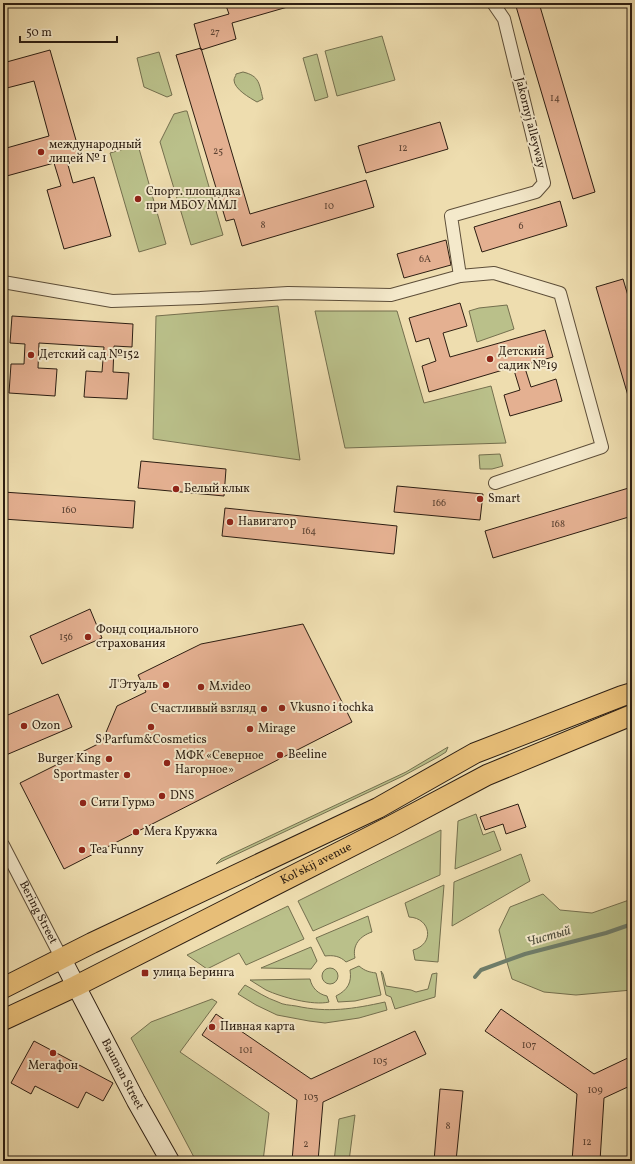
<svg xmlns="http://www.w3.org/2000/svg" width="635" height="1164" font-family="Vollkorn,serif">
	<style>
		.green { fill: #bac08a; stroke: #746f4e }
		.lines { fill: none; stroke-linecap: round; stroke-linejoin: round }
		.stream { stroke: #6f7d6a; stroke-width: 4 }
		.building { fill: #e4b091; stroke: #2d1e12 }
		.street-casing { stroke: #5d4e39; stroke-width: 14 }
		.secondary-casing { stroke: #2d1e12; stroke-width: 20 }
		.primary-casing { stroke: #2d1e12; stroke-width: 22 }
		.street { stroke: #f4e9cb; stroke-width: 12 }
		.secondary { stroke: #f4e9cb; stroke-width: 18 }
		.primary { stroke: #e7be78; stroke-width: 20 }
		.poi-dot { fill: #8f2418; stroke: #f4e9cb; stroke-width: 1.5 }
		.labels { text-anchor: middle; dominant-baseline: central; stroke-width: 4; stroke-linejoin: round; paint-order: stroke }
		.number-label { font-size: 10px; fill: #5b4232 }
		.street-label { font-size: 12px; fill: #2d1e12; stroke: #f4e9cb }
		.poi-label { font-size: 12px; fill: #2d1e12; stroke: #f4e9cb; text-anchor: start }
		.water-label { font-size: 13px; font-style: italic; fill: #4e4e3e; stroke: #f4e9cb }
	</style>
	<rect width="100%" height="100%" fill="#eeddaf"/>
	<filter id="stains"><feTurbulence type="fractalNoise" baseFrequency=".005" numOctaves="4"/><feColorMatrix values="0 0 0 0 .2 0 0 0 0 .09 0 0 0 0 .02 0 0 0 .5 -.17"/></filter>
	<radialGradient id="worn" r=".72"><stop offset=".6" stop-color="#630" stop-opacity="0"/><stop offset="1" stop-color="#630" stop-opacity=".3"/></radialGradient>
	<path class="green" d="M382,36L395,80L337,96L325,51Z
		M159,52L172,95L167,97L144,87L137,58Z
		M317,54L328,97L315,101L303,58Z
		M243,72C260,76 259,84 263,99L257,102C250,98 234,89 234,80C234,78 236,76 236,74Z
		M185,111H187L223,235L191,245L160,142L174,114Z
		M138,145L166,244L139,252L110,153Z
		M507,305L514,329L477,342L469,311L479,308Z
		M278,306L300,460L153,439L156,316Z
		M315,311H397L424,403L491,386L506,443L345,448Z
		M500,454L503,466L492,469H480L479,455Z
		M448,747L446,752L438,757L403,776L216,864L221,859L406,772Z
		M476,814L483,835L494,831L501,850L455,869L458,821Z
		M441,830L440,875L313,931L298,901Z
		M521,854L530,881L452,926L454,882Z
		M444,885L438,962L415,960L413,950C435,944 431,918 409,917L405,903Z
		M543,894L560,910L592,913L632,899V990L576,995L544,992L512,979L506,959L499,930L510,907Z
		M288,906L304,939L246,965L239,953L207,969L187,955Z
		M368,916L372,932C360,936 352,945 355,958L346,962C340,956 333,955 325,956L316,938Z
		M311,947L317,961L311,969L261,968Z
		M359,966C365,971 369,972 376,973L381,995L355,1001L338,1002L336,996C348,990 352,982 350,970Z
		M322 976a8 8 0 1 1 16 0a8 8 0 1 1-16 0Z
		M381,971L383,974L386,986L411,990L416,992L428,989L432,974L437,973L435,997L395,1009L391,997L386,995Z
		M310,979C312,988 318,994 327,996L329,1002C313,1006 281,997 266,990C261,987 255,983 250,980Z
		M245,985C256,991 266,998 278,1002C283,1005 290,1005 296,1006C328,1013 353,1009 385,1002L387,1010L359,1018L325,1023L309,1021L277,1015L256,1005L238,994Z
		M212,999L217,1002L180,1052L269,1113L263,1161H196L131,1038L151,1022Z
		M355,1115L349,1161H334L339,1119Z"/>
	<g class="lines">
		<path class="stream" d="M475,977L481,970L525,954L606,933L632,924"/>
	</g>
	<path class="building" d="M225,3H291V6L232,23L236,39L201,50L194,24L229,14Z
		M515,3H539L595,192L573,199Z
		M201,48L250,214L366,180L374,207L242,246L234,219L226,221L176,55Z
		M50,50L80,154L66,158L73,183L94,177L111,236L64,249L47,190L61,186L54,163L3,177V149L49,136L34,81L3,89V63Z
		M440,122L448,149L366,173L358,146Z
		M560,201L567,226L482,252L474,227Z
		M446,240L451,265L404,278L397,254Z
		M623,279L632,309V399H629L596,287Z
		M460,303L467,326L443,333L450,357L545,330L553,357L524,365L531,387L556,379L562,401L510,416L504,395L520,390L513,367L429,392L422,366L436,361L429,338L416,342L409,318Z
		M12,316L133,324L132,347L114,346L113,372L129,373L127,399L84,397L86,371L102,372L104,347L39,343L38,368L57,369L55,396L9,393L11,364H24L25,344L10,343Z
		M141,461L226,469L224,496L138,488Z
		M397,486L483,494L480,520L394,512Z
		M632,487V516L493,558L485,531Z
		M3,492L135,501L133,528L3,519Z
		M225,508L397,526L394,554L222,536Z
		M90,609L102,638L42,664L30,636Z
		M303,624L352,722L64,869L20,783L102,742L117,706L146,692L138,675L201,644Z
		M58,694L72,727L6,755L3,749V717Z
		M518,804L526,827L506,834L503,824L485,830L480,817Z
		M501,1009L594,1074L632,1056V1085L604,1098L600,1161H572L577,1094L485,1031Z
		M216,1014L311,1079L415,1031L426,1054L323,1102L318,1161H292L297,1100L202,1035Z
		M34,1041L113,1083L103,1101L86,1092L78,1108L35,1086L31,1094L11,1083Z
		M440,1089L463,1091L456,1161H434Z"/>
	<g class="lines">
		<g class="street-casing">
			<g id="street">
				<path d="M460,276L451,216L536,192L544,183L504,19L493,3"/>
				<path d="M3,282L112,301L200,298L288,293L391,295L460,276L494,273L560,293L602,447L495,483"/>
				<path id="s1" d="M3,845L62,959"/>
			</g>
		</g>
		<g class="secondary-casing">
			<g id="secondary">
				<path id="s2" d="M62,959L136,1101L170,1161"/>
			</g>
		</g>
		<g class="primary-casing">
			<g id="primary">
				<path d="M3,988L92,943L378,808L475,753L622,696L632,693"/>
				<path id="s3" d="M3,1020L76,986L391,826L487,775L632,715"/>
			</g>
		</g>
		<use href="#street" class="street"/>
		<use href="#secondary" class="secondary"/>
		<use href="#primary" class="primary"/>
	</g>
	<g class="poi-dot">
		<circle cx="41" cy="152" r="4"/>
		<circle cx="138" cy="199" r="4"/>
		<circle cx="31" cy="355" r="4"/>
		<circle cx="490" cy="359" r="4"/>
		<circle cx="176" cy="489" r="4"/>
		<circle cx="480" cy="499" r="4"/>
		<circle cx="230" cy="522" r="4"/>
		<circle cx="88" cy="637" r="4"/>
		<circle cx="166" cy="685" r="4"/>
		<circle cx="201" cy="687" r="4"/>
		<circle cx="282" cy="708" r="4"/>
		<circle cx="264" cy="709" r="4"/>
		<circle cx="24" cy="726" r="4"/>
		<circle cx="151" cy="727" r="4"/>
		<circle cx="250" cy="729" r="4"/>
		<circle cx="280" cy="755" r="4"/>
		<circle cx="109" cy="759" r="4"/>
		<circle cx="167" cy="763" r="4"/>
		<circle cx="127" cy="775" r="4"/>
		<circle cx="162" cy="796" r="4"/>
		<circle cx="83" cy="803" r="4"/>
		<circle cx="136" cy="832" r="4"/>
		<circle cx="82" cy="850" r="4"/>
		<rect x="141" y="969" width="8" height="8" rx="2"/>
		<circle cx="212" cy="1027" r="4"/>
		<circle cx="53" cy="1053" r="4"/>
	</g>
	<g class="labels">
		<g class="number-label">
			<text x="215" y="32">27</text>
			<text x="555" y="98">14</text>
			<text x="403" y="148">12</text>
			<text x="218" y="151">25</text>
			<text x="329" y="206">10</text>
			<text x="263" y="225">8</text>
			<text x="521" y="226">6</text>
			<text x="425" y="259">6А</text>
			<text x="439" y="503">166</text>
			<text x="69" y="510">160</text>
			<text x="558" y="524">168</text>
			<text x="309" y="531">164</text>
			<text x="66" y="637">156</text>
			<text x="529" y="1045">107</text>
			<text x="246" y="1050">101</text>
			<text x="380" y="1061">105</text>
			<text x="595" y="1090">109</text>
			<text x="311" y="1097">103</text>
			<text x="448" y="1126">8</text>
			<text x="587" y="1142">12</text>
			<text x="306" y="1144">2</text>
		</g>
		<g class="street-label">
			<text transform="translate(530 123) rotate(76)">Jakornyj alleyway</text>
			<text stroke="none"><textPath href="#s3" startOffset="350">Kol'skij avenue</textPath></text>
			<text stroke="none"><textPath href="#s1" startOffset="76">Bering Street</textPath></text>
			<text stroke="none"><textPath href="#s2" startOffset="130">Bauman Street</textPath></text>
		</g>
		<g class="poi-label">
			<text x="49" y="145">международный<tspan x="49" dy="14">лицей № 1</tspan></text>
			<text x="146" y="192">Спорт. площадка<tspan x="146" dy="14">при МБОУ ММЛ</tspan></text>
			<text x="498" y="352">Детский<tspan x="498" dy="14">садик №19</tspan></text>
			<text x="39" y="355">Детский сад №152</text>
			<text x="184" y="489">Белый клык</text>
			<text x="488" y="499">Smart</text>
			<text x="238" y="522">Навигатор</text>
			<text x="96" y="630">Фонд социального<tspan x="96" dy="14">страхования</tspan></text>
			<text x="158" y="685" text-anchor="end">Л'Этуаль</text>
			<text x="209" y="687">M.video</text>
			<text x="290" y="708">Vkusno i tochka</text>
			<text x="256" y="709" text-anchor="end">Счастливый взгляд</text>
			<text x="32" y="726">Ozon</text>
			<text x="258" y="729">Mirage</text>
			<text x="151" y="740" text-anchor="middle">S Parfum&amp;Cosmetics</text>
			<text x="288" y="755">Beeline</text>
			<text x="175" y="756">МФК «Северное<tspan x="175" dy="14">Нагорное»</tspan></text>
			<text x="101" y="759" text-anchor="end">Burger King</text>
			<text x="119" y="775" text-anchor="end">Sportmaster</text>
			<text x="170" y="796">DNS</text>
			<text x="91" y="803">Сити Гурмэ</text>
			<text x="144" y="832">Мега Кружка</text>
			<text x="90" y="850">Tea Funny</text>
			<text x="153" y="973">улица Беринга</text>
			<text x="220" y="1027">Пивная карта</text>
			<text x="53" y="1066" text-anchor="middle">Мегафон</text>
		</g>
		<g class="water-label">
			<text transform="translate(549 937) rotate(-16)">Чистый</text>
		</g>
	</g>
	<rect width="635" height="1164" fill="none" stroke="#eeddaf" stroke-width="16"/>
	<rect x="4" y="4" width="627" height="1156" fill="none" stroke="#2d1e12" stroke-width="2"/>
	<rect x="8" y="8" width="619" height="1148" fill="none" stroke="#2d1e12"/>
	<path d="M20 36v6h97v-6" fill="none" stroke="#2d1e12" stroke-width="2"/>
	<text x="26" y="36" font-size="12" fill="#2d1e12" stroke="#f4e9cb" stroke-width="3" paint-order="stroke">50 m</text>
	<rect width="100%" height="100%" filter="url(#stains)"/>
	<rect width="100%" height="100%" fill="url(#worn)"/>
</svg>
